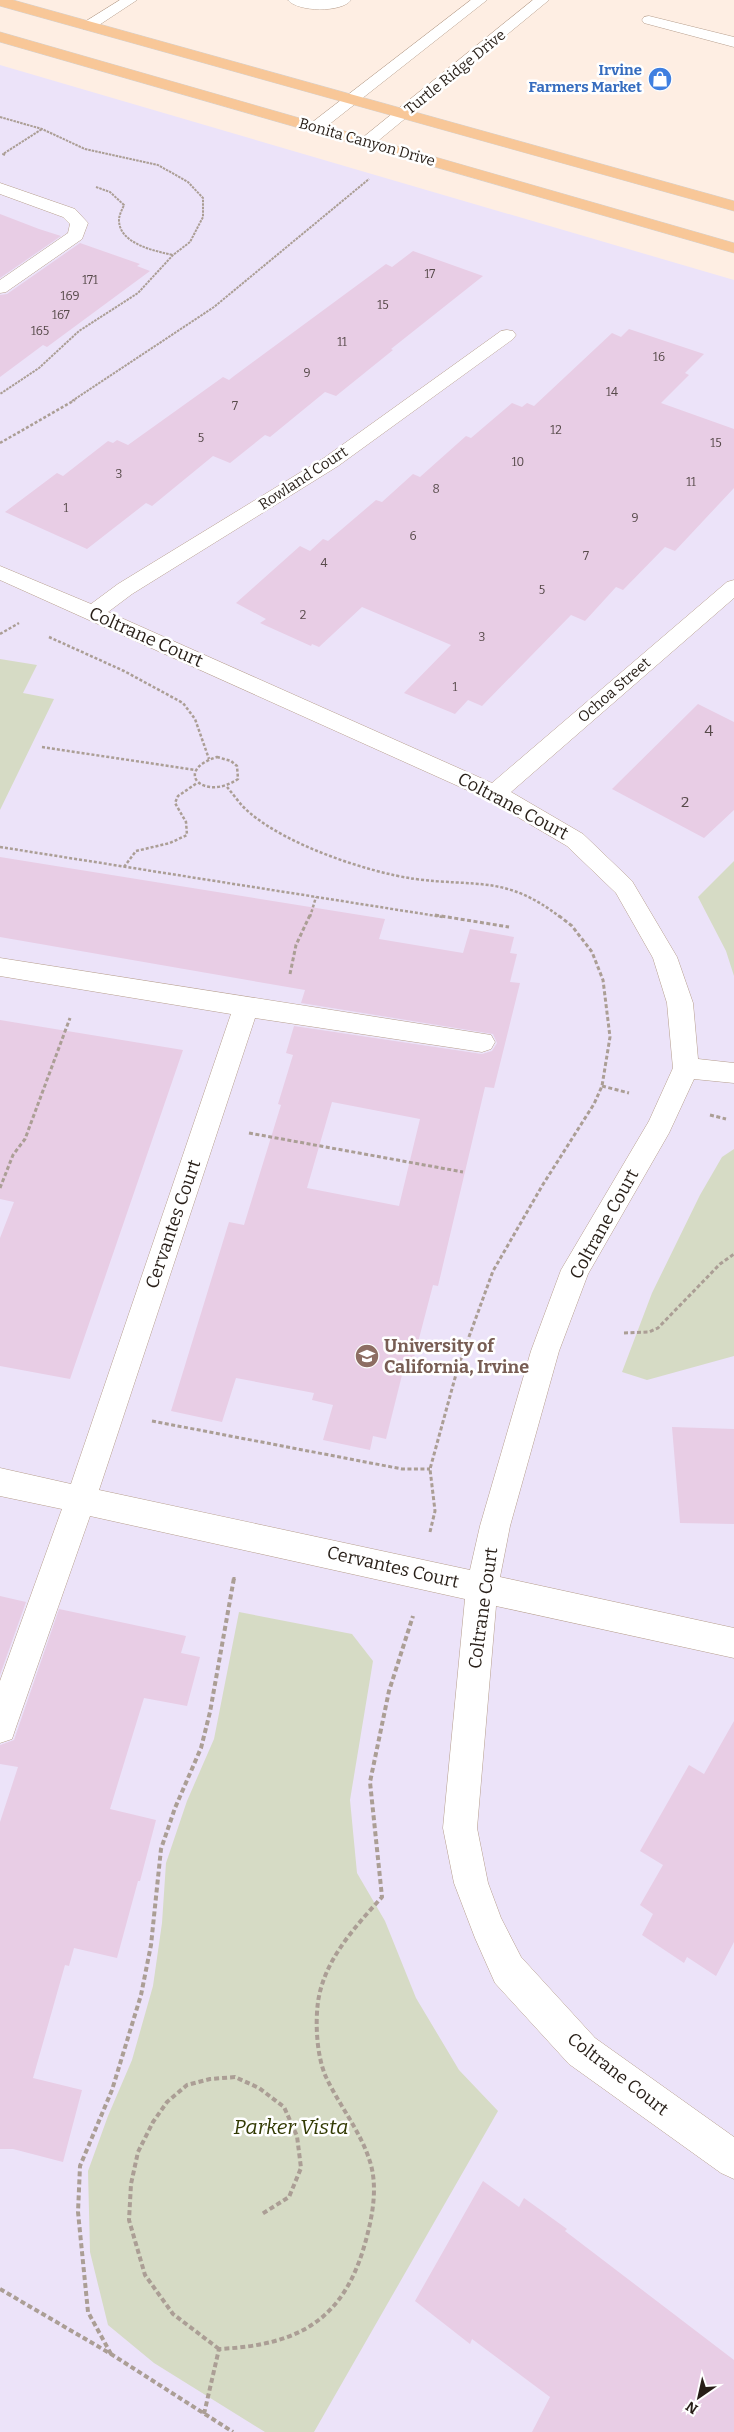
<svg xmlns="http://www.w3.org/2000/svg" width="734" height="2432" font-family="Bitter,serif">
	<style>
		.education { fill: #ece3f9 }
		.green { fill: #d6dbc5 }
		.building { fill: #e8cde5; fill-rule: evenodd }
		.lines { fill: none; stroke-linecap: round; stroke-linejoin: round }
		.minor-casing { stroke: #b79f8d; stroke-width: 1 }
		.major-casing { stroke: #d4d2d1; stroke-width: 1 }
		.path-far3 { stroke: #ab9e95; stroke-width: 2; stroke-dasharray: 2.5 1; stroke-linecap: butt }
		.path-far2 { stroke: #ab9e95; stroke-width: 2.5; stroke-dasharray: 3 2; stroke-linecap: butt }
		.path-far1 { stroke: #ab9e95; stroke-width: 3; stroke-dasharray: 4 2.5; stroke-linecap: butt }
		.path { stroke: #ab9e95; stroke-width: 4; stroke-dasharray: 5 3; stroke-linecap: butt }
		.minor { fill: #fff; fill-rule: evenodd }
		.major { fill: #f8c798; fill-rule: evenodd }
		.labels { text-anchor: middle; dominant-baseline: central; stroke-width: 5; stroke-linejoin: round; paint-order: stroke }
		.far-number-label { font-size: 12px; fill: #574a4a }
		.far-shop-label { font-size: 15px; font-weight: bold; fill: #366cbe; stroke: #fff; text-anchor: end }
		.far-street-label { font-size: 15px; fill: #271e17; stroke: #fff }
		.number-label { font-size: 15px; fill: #574a4a }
		.street-label { font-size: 18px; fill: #271e17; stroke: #fff }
		.education-label { font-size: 18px; font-weight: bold; fill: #785e54; stroke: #fff; text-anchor: start }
		.near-park-label { font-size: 21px; font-style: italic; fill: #333b04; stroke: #fff }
	</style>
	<rect width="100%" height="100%" fill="#feeee3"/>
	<path class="education" d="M0,65L734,280V2432H0Z"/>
	<path class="green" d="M0,659L37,665L23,693L54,699L0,810Z
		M734,861V976L726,951L698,897Z
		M734,1149V1356L647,1380L622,1372L652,1293L700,1195L722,1157Z
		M239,1612L352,1634L373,1661L350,1800L357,1873L385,1921L416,1998L459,2070L498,2111L314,2432H265L154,2363L108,2325L90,2252L88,2171L108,2116L132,2060L153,1986L162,1923L166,1863L187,1801L214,1739Z"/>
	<path class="building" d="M0,214L39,229L61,236L0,278Z
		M80,243L140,264L137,266L150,271L47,347L43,345L0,377V295L7,294Z
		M413,251L483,276L391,349L393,350L336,396L325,392L270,437L265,435L230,463L213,456L152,506L146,503L87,549L5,512L57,473L63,476L108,441L113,443L117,440L128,445L223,377L229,380L234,376L386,264L392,267Z
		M629,329L704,354L685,373L689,375L661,403L734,429V488L675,551L665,547L623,590L616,587L585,621L571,615L482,706L468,700L455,714L404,693L451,645L362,607L319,647L312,644L311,646L260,623L266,619L236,603L300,546L310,551L323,539L328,541L376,500L382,502L413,474L420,477L466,436L471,438L512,403L522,407L527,403L534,406L612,333L621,337Z
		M698,704L734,722V810L704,838L612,789Z
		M0,857L385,919L379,939L463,953L470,929L514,937L510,953L517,954L510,982L520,983L494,1088L485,1087L438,1286L433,1285L411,1369L404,1367L386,1439L373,1436L370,1450L323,1440L333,1405L312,1400L314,1393L236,1378L222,1422L171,1411L229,1222L244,1225L281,1105L278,1104L293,1055L286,1053L294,1026L482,1054L492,1051L497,1043L493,1034L301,1003L305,990L0,937ZM332,1102L420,1119L399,1206L307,1188Z
		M0,1020L183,1050L70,1379L0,1366V1238L14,1202L0,1199Z
		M672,1427L734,1429V1524L680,1523Z
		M0,1596L26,1602L0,1675Z
		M59,1609L186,1636L181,1653L200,1657L187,1706L144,1698L110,1809L156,1820L140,1881H138L117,1958L74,1948L69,1966L65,1965L33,2078L82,2090L63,2162L13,2149H0V1822L18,1767L0,1764V1745L14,1740Z
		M734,1721V1942L716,1976L687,1957L684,1963L642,1935L653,1914L640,1905L663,1865L640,1851L689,1765L704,1774Z
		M483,2181L519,2207L524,2198L567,2229L565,2231L734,2360V2432H532L550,2397L472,2339L470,2344L415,2301Z"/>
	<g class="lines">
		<g class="minor-casing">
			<path id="minor" d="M120,0H137L93,29H83L81,26L83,23Z
				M288,0H351C342,13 297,12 288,0Z
				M471,0H487L322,130H310L308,127L310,124Z
				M533,0H549L373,145H361L359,142L361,139Z
				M649,16L734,37V47L644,23L642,20L644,17Z
				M0,183L75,209L88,223L82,239L6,292L0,293V280L68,233L70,224L63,217L0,194Z
				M507,330L513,331L516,335L513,339L338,466L132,594L108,612L492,783L727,582L734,580V598L511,792L583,834L632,881L677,957L693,1003L698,1059L734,1063V1083L694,1079L669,1133L588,1274L559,1351L510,1526L500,1577L734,1628V1658L496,1606L477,1828L488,1883L501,1918L521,1957L595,2038L734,2137V2179L721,2173L569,2064L495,1983L475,1938L454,1883L443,1828L465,1599L90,1516L16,1727L12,1739L0,1743V1681L62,1509L0,1496V1468L71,1484L231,1014L0,976V958L491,1035L495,1042L491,1049L482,1052L255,1018L99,1490L470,1570L480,1526L531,1351L561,1270L649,1121L673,1068L667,1003L653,958L616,893L567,846L487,799L0,580V566L91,604L118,584L324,458L501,331Z"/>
		</g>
		<g class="major-casing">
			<path id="major" d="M0,0H13L734,201V211L0,6Z
				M0,32L734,243V253L0,42Z"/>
		</g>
		<path class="path-far3" d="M0,117L42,129L85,149L158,165L188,182L203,198V217L190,242L173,255L138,293L79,331L39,368L0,394
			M5,155L3,154L42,129
			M96,187L110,192L124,205C122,210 119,215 119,220C119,244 155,251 173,255
			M72,401L214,307L369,179"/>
		<path class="path-far2" d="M0,443L75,400
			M0,634L19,623
			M49,637L124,671L183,703L195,719L209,759
			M42,747L195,770
			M217,757L231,761L237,766L238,779C204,802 172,771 217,757Z
			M227,787C234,795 241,806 250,813C287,845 367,872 415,879C476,887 506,875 560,917
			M0,847L443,917
			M124,867L136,851L170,843L187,835L186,822L175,803L178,796L197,783
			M310,917L316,897"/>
		<path class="path-far1" d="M435,915L509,927
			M290,974L296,945L310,915
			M602,1086L629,1093
			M710,1115L726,1119
			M249,1133L463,1172
			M0,1188L13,1155L25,1139L70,1018
			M624,1333L649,1332L658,1328L720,1264L734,1254
			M152,1421L402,1469H430
			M430,1532L435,1511L430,1469L458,1367L493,1271L542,1186L594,1104L602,1086L610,1037L603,980L592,952L572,926L558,915
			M234,1580V1577"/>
		<path class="path" d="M0,2289L111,2354L233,2432
			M219,2349L173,2314L145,2275L129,2220L131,2184L138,2152L153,2122L167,2102L187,2085L210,2079L235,2077L259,2088L284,2107L297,2136L301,2168L289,2197L262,2214
			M111,2354L88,2312L78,2212L80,2166L112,2090L141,1995L151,1945L161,1849L175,1808L201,1748L210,1712L234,1578
			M204,2414L219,2349C301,2345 346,2319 367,2236C373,2213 377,2188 371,2165C362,2133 340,2107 326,2077C317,2057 315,2025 318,2002C324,1960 355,1927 382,1897L370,1782L389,1691L413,1616"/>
		<use href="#minor" class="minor"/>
		<use href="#major" class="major"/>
	</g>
	<defs>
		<g id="shop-disc" transform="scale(1.25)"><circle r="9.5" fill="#3f7fe0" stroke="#fff"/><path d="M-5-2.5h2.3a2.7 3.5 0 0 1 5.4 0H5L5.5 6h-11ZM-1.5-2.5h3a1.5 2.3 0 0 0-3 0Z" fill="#fff"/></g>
		<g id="university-disc" transform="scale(1.25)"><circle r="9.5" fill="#8d6e63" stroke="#fff"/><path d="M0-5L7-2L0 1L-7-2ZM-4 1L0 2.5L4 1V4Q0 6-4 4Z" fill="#fff"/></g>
	</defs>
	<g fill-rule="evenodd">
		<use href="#shop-disc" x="660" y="79"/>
		<use href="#university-disc" x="367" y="1356"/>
	</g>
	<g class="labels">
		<g class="far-number-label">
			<text x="430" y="274">17</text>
			<text x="90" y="280">171</text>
			<text x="70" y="296">169</text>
			<text x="383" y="305">15</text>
			<text x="61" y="315">167</text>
			<text x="40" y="331">165</text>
			<text x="342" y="342">11</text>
			<text x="659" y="357">16</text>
			<text x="307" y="373">9</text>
			<text x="612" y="392">14</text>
			<text x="235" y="406">7</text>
			<text x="556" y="430">12</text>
			<text x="201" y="438">5</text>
			<text x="716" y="443">15</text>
			<text x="518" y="462">10</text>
			<text x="119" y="474">3</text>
			<text x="691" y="482">11</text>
			<text x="436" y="489">8</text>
			<text x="66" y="508">1</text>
			<text x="635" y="518">9</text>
			<text x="413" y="536">6</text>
			<text x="586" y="556">7</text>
			<text x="324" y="563">4</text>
			<text x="542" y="590">5</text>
			<text x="303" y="615">2</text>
			<text x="482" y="637">3</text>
			<text x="455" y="687">1</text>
		</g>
		<g class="far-shop-label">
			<text x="642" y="70">Irvine<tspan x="642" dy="17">Farmers Market</tspan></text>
		</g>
		<g class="far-street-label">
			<text transform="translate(455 72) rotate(-39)">Turtle Ridge Drive</text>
			<text transform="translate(367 142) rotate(16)">Bonita Canyon Drive</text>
			<text transform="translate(303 478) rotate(-33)">Rowland Court</text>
			<text transform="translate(614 690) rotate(-41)">Ochoa Street</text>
		</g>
		<g class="number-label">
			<text x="709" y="731">4</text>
			<text x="685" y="802">2</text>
		</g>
		<g class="street-label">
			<text transform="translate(146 637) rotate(24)">Coltrane Court</text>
			<text transform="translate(513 806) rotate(28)">Coltrane Court</text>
			<text transform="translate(173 1224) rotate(-71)">Cervantes Court</text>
			<text transform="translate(604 1224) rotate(-61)">Coltrane Court</text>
			<text transform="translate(393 1567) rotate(13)">Cervantes Court</text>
			<text transform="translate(483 1608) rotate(-82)">Coltrane Court</text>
			<text transform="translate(618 2074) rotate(38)">Coltrane Court</text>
		</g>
		<g class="education-label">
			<text x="384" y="1346">University of<tspan x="384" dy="21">California, Irvine</tspan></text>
		</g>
		<g class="near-park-label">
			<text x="291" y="2127">Parker Vista</text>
		</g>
	</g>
	<g transform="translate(699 2397) rotate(214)" stroke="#ffffff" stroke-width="4" paint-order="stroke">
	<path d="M0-4L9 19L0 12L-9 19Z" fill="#271e17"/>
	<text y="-8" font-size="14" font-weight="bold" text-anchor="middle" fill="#271e17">N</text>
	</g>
</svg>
